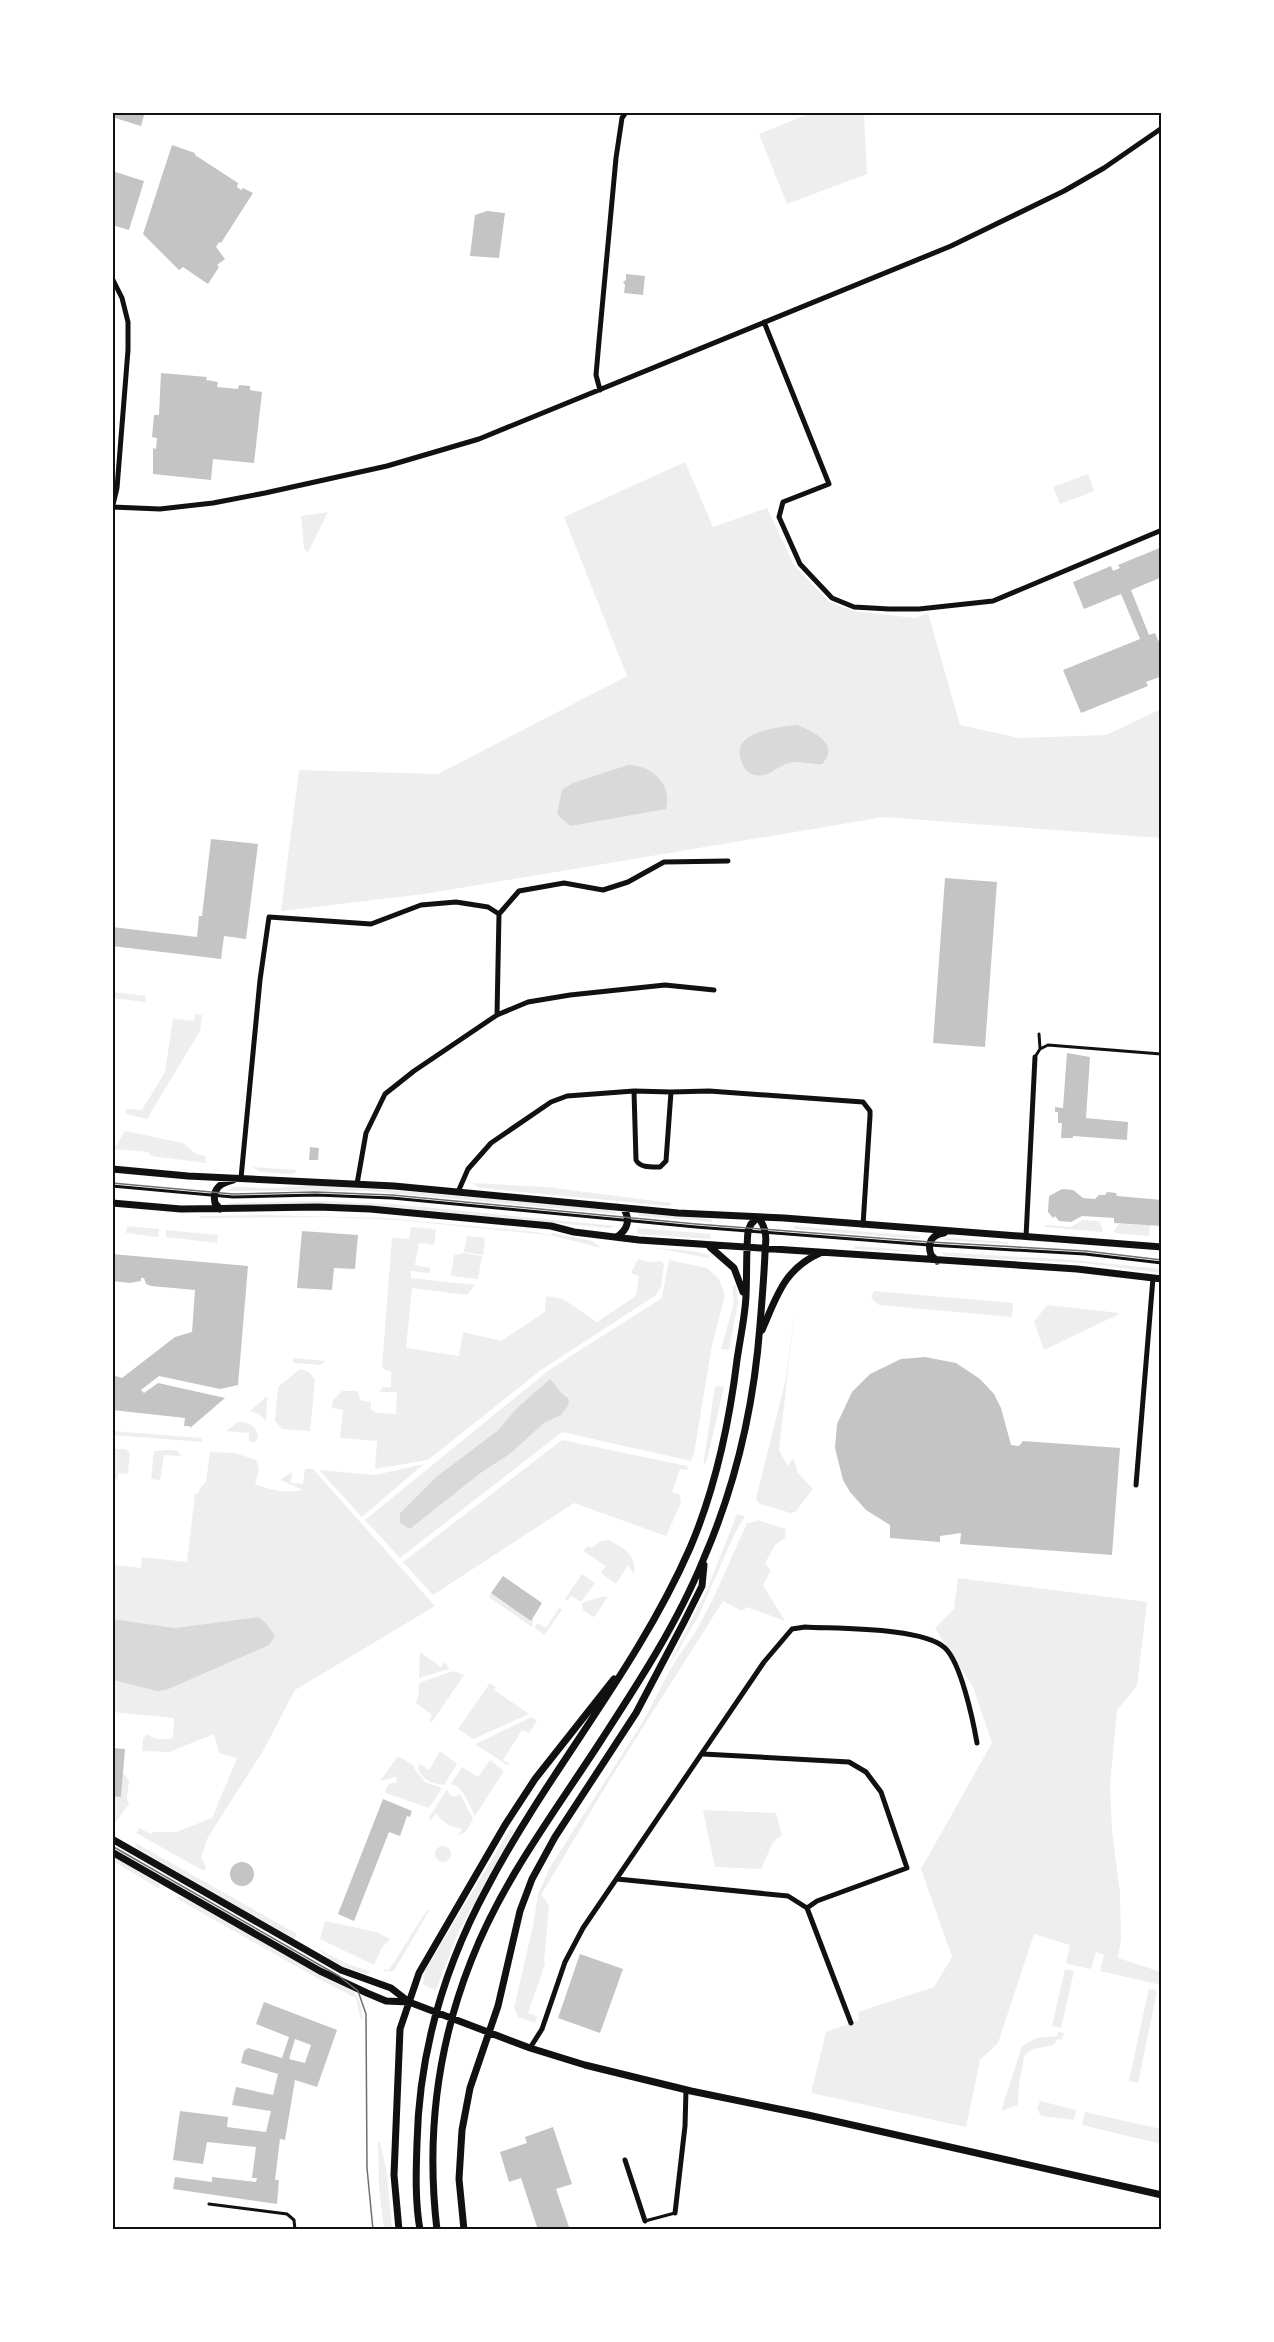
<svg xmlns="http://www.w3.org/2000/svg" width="1274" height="2342" font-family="Georgia,serif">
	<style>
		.green { fill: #eee; fill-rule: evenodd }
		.water { fill: #d9d9d9 }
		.building { fill: #c4c4c4; fill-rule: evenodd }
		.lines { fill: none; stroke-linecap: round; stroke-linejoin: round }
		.service { stroke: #111; stroke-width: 3 }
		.minor { stroke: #111; stroke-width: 5 }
		.tertiary { stroke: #111; stroke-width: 7 }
		.tram { stroke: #707070; stroke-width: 1.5 }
		.neatline { fill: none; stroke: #111; stroke-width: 2 }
	</style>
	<rect width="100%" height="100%" fill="#fff"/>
	<path class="green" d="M813,112L864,113L867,174L787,204L759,134Z
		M685,462L713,527L767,508L794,565L829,602L854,611L915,618L928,613L960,725L1019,738L1106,735L1161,709V838L884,817L424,894L281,911L299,770L438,774L627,676L564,517Z
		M1088,474L1094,491L1060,504L1053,487Z
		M328,512L308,553L304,549L301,516Z
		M113,992L146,996L145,1002L113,998Z
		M195,1014L202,1015L200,1031L147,1119L126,1114V1109L142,1110L165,1072L173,1019L194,1021Z
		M125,1131L183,1143L196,1154L205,1156L206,1163L151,1156L148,1152L114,1149Z
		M252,1167L296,1170V1172L292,1174L261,1172Z
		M472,1183L546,1187L671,1203L670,1206L480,1188Z
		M308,1185L416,1192L611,1210L617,1214L368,1191H226L234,1187L277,1188Z
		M316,1201L392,1204L616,1226L609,1228L392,1207L342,1205H232L227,1203Z
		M638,1213L712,1219V1222L639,1216Z
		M267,1215L386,1218L535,1232L551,1235L552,1233L592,1241L602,1248L549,1235L398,1220L325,1217L202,1218L199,1216Z
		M1082,1220L1099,1221L1103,1230L1102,1232L1045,1227V1225H1049L1071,1227Z
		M1119,1224L1150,1225L1149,1236L1115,1233L1114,1231Z
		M127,1226L159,1229L158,1237L126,1233Z
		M794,1226L920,1236L919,1239L793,1229Z
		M411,1227L436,1229L434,1245L419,1243L415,1265L430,1268V1273L411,1271V1278L475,1285L467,1295L412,1288L406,1348L459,1356L463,1332L501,1341L545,1312L546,1296L563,1299L597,1322L636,1296L639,1276L631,1273L638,1259L649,1262L660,1261L664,1264L661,1287L656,1295L541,1370L428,1460L375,1469L377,1441L340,1438L343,1410L332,1408L333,1400L342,1391H358L360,1400L371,1402V1410L378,1413L396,1414L397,1392H380L382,1387H391V1371L385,1370L382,1366L392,1238L409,1239Z
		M638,1228L711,1234L710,1239L636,1234Z
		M166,1230L218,1235L217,1243L166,1237Z
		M467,1236L485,1238L483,1255L464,1252Z
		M948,1238L1008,1242V1244L941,1240Z
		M855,1246L918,1251L919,1252L854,1249Z
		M655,1248L694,1251L709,1255V1258Z
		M940,1252L1073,1260L1161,1269V1273L1083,1263L946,1256Z
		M464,1253L482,1256L478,1279L451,1276L454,1255Z
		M669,1260L707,1268L718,1278L724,1291V1299L712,1345L694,1454L691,1461L562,1432L400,1558L365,1520L549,1370L662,1298ZM550,1380C561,1390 560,1401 561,1415L544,1423L510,1454L482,1472L410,1529L400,1513L436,1477L497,1431L516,1409Z
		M736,1285L738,1302L729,1350L721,1349L734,1303L732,1286Z
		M874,1291L1013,1303L1012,1317L879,1305L871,1298Z
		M796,1300L779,1450L788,1466L793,1458L798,1473L813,1489L795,1512L791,1513L760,1504L756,1499L786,1378Z
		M1047,1305L1119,1313V1314L1044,1350L1034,1322Z
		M293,1358L326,1361L320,1365L293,1363Z
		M300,1369L309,1372L315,1380L310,1431L282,1429L275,1421L278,1387Z
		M715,1386L724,1387L707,1460L703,1466Z
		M267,1396L266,1421L259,1414L250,1411Z
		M238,1422C249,1421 257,1427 258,1437L256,1442H249V1433L226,1431Z
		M113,1431L201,1438L203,1442L113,1435Z
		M562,1440L687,1466L688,1470L680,1469L672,1492L680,1495L681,1503L666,1536L574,1503L433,1595L403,1562Z
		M112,1449H126L130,1453L128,1474L118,1473L117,1481L113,1477Z
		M169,1450L178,1451L181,1456L164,1455L160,1480L151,1479L154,1451Z
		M210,1452L235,1453L256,1460L259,1469L255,1484C272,1491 285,1493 303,1490L280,1480L292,1472L291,1483L303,1484L305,1469H313L435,1606L295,1690L263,1751L208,1837L201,1857L206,1867L204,1871L136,1833L139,1828L151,1834L152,1832H176L212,1818L237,1758L219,1753L214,1734L169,1752L142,1751L143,1738L147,1734C153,1740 165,1740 173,1738L174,1718L113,1712V1680L157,1690H166L258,1617L175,1628L113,1619V1565L141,1568L142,1557L187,1562L195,1494H198L200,1488L206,1482Z
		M424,1464L362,1517L319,1470L375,1475Z
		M737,1514L745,1516L734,1535L697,1619L664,1674L707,1590Z
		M757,1520L786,1529L785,1538L775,1545L765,1563L771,1570L763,1585L785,1621L747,1607L742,1611L723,1601L609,1781L541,1895L546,1900L549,1907L544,1960L545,1964L528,2013L537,2016L535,2023L518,2017L514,2008L533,1926L538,1894L550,1867L641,1725L675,1661L695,1633L714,1597L747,1523L755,1522Z
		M609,1540C625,1550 636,1552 634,1574L628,1565L616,1584L601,1573L606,1566L583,1551L588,1546L591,1548L601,1541Z
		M582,1574L595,1583L581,1602L571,1596L567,1601L565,1599Z
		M958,1578L1147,1602L1137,1686L1117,1710L1110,1785L1112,1831L1120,1893L1121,1939L1118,1958L1161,1972V1985L1100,1971L1104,1955L1096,1952L1091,1969L1067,1964L1066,1962L1070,1945L1034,1934L998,2043L980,2060L966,2127L811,2093L826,2032L859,2020L858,2012L934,1987L952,1957L921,1869L992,1743L973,1687L935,1628L954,1609Z
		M491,1593L531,1620H533L532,1627L489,1597Z
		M601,1597L608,1596L596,1615L593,1617L583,1610L582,1603Z
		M559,1608L562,1610L544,1635L535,1628L537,1623L546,1628Z
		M420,1652L441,1667L445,1662L449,1669L419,1678Z
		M453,1671L464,1675L432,1722L429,1720L432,1715L416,1703L419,1693V1683Z
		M490,1683L496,1687L494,1690L529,1714L473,1739L458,1729Z
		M532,1717L537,1721L529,1733L522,1730L503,1760L510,1764L507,1765L475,1744Z
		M440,1751L457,1764L444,1785C431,1783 422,1780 418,1768L420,1764L429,1770Z
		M398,1756L415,1766L414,1768L425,1782L442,1788L429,1808L386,1793L385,1790L389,1784L397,1782L396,1777L380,1781Z
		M490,1760L504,1771L475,1816C469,1805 463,1785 451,1784L462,1767L478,1777Z
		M123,1773L129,1780L127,1799L129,1804L116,1822L113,1820V1796H121Z
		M447,1789L449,1794L454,1797L460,1794L473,1819L466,1831L458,1836L462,1829C450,1827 443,1823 436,1813L431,1820L429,1818Z
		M703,1810L776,1813L782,1835L773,1842L761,1869L715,1867Z
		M510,1829L514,1831L459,1931L436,1990L428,1987L423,1984L425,1971Z
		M134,1842L297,1934L294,1939L138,1849Z
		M435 1854a8 8 0 1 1 16 0a8 8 0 1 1-16 0Z
		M113,1856L159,1884L160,1889L113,1861Z
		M178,1897L185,1898L316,1973L354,1992L360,2003L363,2020L360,2017L356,1998L315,1977L176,1898Z
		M427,1910L429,1911L395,1969L392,1971H384L385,1969L389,1970Z
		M325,1921L376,1932L390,1939L381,1949L374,1965L320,1939Z
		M319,1949L345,1963L371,1972L366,1974C351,1969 328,1963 319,1949Z
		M1065,1969L1074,1971L1061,2028L1052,2026Z
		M1149,1988L1157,1991L1138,2083L1129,2081Z
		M1058,2032L1064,2033L1062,2039L1057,2040L1054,2045L1034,2049L1025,2054L1019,2082L1018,2105L1001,2111L1022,2046L1037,2038L1057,2036Z
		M1040,2101L1076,2110L1074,2120L1041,2116L1037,2109Z
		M1085,2112L1161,2129V2144L1082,2125Z
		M378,2142H380L387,2173L392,2229H384L379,2188Z"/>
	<path class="water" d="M797,725C813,731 841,744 822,764C810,765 800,760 789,763C777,766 769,778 755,775C749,774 744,769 742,763C728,732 777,727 797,725Z
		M628,765C652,765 673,785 666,809L570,826L557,814L562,790L573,783Z
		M550,1379C557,1386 559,1393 568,1398L569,1404L561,1415L544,1423L510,1454L482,1472L410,1529L400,1523V1513L436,1477L497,1431L516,1409Z
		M258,1617L265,1622L275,1636L269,1645L166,1690L157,1691L113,1680V1619L175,1628Z"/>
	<path class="building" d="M112,112H145L141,126L112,117Z
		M172,145L195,153V155L238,183L237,187L241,190L243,188L253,193L221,243L219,242L216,247L225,259L217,265L219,267L208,284L183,267L179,270L143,234Z
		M112,171L144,181L129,230L112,225Z
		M487,211L505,213L499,258L470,256L475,215Z
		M626,274L645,276L643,295L624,293L625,285L623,282L626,280Z
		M161,373L207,377L206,380L218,382L217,387L238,389L239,385L250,386V390L262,392L254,463L213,459L211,480L153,474V448L156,449L157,438L152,437L154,415H159Z
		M1162,547V577L1131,590L1149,635L1155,633L1162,649V676L1146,682L1148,686L1081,713L1063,670L1140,639L1121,594L1084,609L1073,582L1111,566L1113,571L1120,568L1118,565Z
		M211,839L258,844L246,939L224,936L221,959L112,946V927L197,937L199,916H202Z
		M945,878L997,882L985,1047L933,1043Z
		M1067,1053L1090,1057L1086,1118L1128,1122L1127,1140L1073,1136V1138H1061L1062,1123H1058V1112H1055V1107L1063,1108Z
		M310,1147L319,1148L318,1160H309Z
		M1062,1189L1073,1190L1083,1198L1095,1199L1099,1195H1105L1107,1192L1116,1193L1117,1196L1162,1200V1226L1114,1223V1218L1082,1216L1071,1222L1059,1221L1055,1216L1053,1218L1048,1212L1049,1196Z
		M302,1231L358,1235L355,1269L334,1268L332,1290L297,1288Z
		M112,1254L248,1266L238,1385L220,1389L159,1376L141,1390L144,1393L158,1383L225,1398L190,1428V1426H184L185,1418L112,1410V1379L116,1376L122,1378L175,1337L192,1332L195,1290L151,1286L146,1284L144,1278H141V1281L130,1283L112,1281Z
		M925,1357L956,1363L980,1379L994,1394L1001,1408L1011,1445L1019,1446L1023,1441L1120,1448L1112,1555L960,1544L961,1533L940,1536V1542L890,1538V1525L866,1510L850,1492L843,1480L835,1448L837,1424L852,1392L870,1374L901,1359Z
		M503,1576L542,1603L531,1621L491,1593Z
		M112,1748L125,1749L121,1797L112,1796Z
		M383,1799L412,1811L410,1817L407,1816L400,1836L389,1832L354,1921L338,1914Z
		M230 1874a12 12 0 1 1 24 0a12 12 0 1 1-24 0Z
		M580,1954L623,1969L600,2033L558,2018Z
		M264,2002L337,2030L317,2087L295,2080L285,2140L280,2139L275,2180H279L277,2204L173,2189L175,2177L212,2182V2177L256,2182L257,2178H252L256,2147L207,2142L203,2164L173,2160L180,2111L228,2117L227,2127L266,2132L271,2111L232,2105L236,2087L273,2095L278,2074L241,2063L244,2051L248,2048L282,2058L289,2037L256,2024ZM295,2039L311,2045L305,2063L289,2059Z
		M553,2127L572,2184L556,2189L570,2230H538L521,2178L509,2182L500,2152L527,2143L525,2137Z"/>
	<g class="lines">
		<path class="service" d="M1039,1034L1040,1048
			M1035,1057L1040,1049L1048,1045L1161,1054
			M112,1186L233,1197L316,1195L392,1198L696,1227L929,1245L1085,1254L1162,1263
			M209,2204L287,2214L294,2220L295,2230
			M645,2221L675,2213"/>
		<path class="minor" d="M112,278L122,298L128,322V350L117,488L112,509
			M764,322L829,484L783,502L779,517L800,564L832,598L854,607L889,609H919L993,601L1162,530
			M600,390L596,375L599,341L616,158L622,118L626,112
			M112,507L160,509L213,503L265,493L387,466L479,439L951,246L1064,191L1104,168L1162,128
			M497,1015L499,914L519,891L564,883L603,890L628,882L664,862L728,861
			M634,1091L636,1160C640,1168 652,1167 660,1167L666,1161L671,1092
			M241,1178L260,980L269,917L371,924L421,905L456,902L488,907L499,914
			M357,1184L366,1133L385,1094L414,1071L497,1015L528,1002L570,995L665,985L714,990
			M458,1192L468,1169L491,1143L551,1102L567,1096L634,1091L671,1092L709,1091L863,1102L870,1111V1116L863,1225
			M1026,1237L1035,1057
			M1136,1485L1153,1278
			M703,1754L849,1762L866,1772L881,1792L907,1868L817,1901L807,1908
			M617,1879L788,1896L807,1908L851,2023
			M530,2048L542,2029L565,1962L583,1928L764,1662L792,1629L805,1627C837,1629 923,1627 945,1648C961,1663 973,1720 977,1743
			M625,2160L645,2221
			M675,2213L685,2126L686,2090"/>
		<path class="tertiary" d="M112,1169L188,1176L394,1186L678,1213L784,1218L1162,1247
			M112,1203L181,1209L318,1207L370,1209L551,1226L574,1232L639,1240L1077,1269L1162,1279
			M220,1209L215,1203C212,1189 220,1183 233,1180
			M617,1237C628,1229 631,1219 623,1208
			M710,1247L734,1268L743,1292
			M937,1261L931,1255C927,1243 931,1235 944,1233
			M762,1330C777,1296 784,1269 820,1253
			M112,1839L341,1970L391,1988L409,2002
			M112,1852L320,1971L367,1993L386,2001L409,2002L530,2048L585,2065L691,2091L808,2115L1162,2195
			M399,2230L394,2175L400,2029L419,1973L505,1825L535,1779L614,1679
			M420,2230C415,2201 416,2172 417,2143C419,2053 445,1965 488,1886C549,1770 637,1669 690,1548C716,1487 729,1425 737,1360C740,1339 745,1317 746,1296C747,1275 746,1253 748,1231L751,1224L758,1217
			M437,2230C426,2137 437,2047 471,1961C503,1879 555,1812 602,1739C639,1682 678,1622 704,1558C736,1484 754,1405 760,1325C762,1301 764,1277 765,1253C765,1246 767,1238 765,1232C764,1226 761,1221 758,1217
			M464,2230L459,2179L462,2130L470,2088L498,2006L520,1911L532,1879L555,1837L636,1713L684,1622L702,1586L704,1565"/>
		<path class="tram" d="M112,1183L233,1194L315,1192L392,1195L696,1224L930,1242L1086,1251L1162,1260
			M112,1846L339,1976L358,1991L366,2014L367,2168L373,2230"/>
	</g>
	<rect width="1274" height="2342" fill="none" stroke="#ffffff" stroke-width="228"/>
	<rect x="114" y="114" width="1046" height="2114" class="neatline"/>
</svg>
